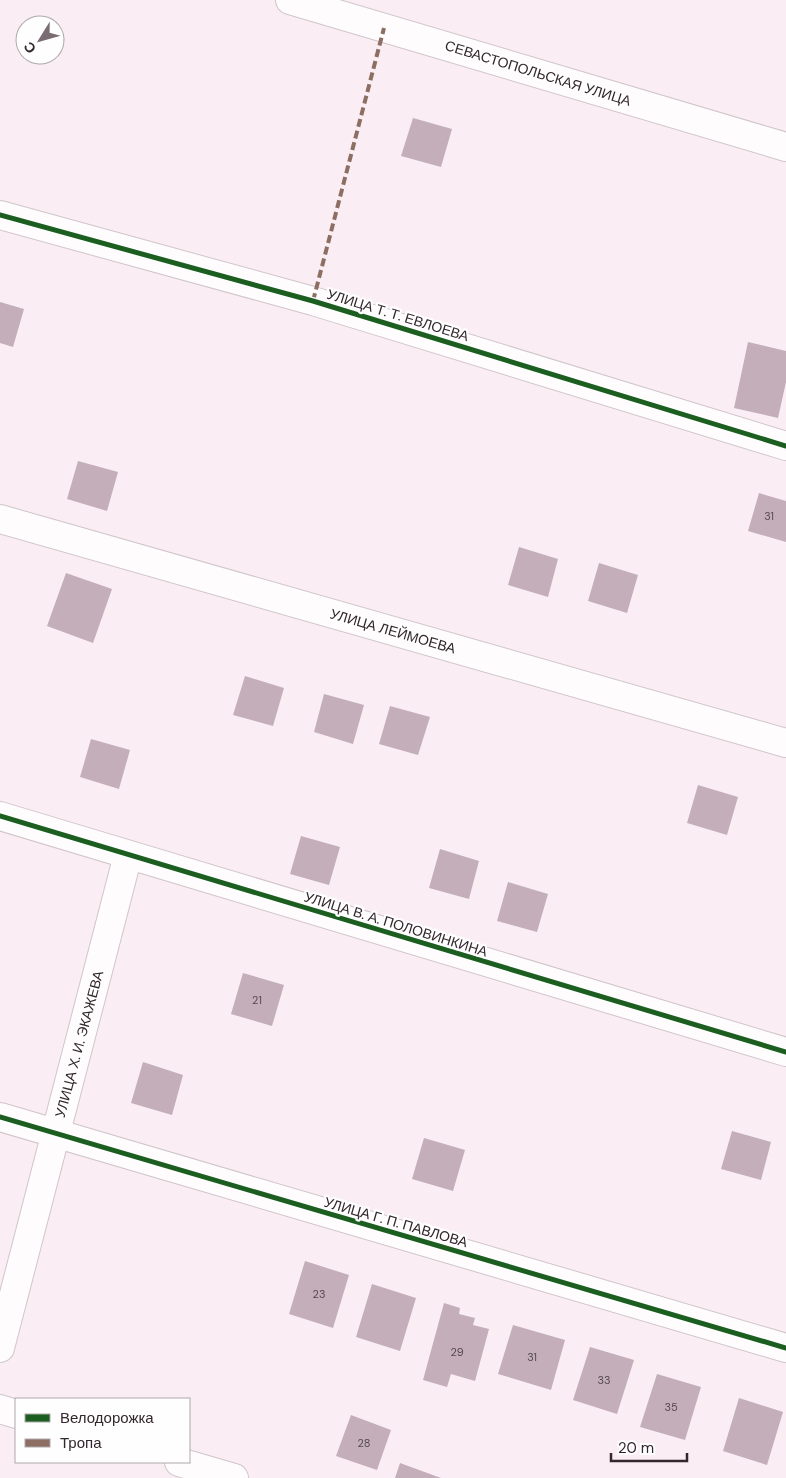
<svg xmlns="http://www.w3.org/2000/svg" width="786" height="1478" font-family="'DM Sans',sans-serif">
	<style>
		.building { fill: #c3aeb9 }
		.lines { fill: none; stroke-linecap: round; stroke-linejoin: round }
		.minor-casing { stroke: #d0c5ca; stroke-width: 30 }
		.minor { stroke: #fefcfd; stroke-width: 28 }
		.quiet { stroke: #8d6e63; stroke-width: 4; stroke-dasharray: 8 4; stroke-linecap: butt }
		.cycleway-casing { stroke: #fefefe; stroke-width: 8 }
		.cycleway { stroke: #1b5e20; stroke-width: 5 }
		.labels { text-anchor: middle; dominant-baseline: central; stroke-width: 4.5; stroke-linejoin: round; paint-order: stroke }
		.number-label { font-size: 11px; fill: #574950 }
		.street-label { font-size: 14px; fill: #33272d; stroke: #fefefe }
	</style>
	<rect width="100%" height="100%" fill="#faeef4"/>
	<path class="building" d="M413,118L452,129L441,167L401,156Z
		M0,302L24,309L13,347L0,343Z
		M748,342L786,351V382L778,418L734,408Z
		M78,461L118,472L107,511L67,499Z
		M759,493L786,501V542L748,531Z
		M519,547L558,559L548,597L508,585Z
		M599,563L638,575L627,613L588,601Z
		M66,573L112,589L93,643L47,626Z
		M245,676L284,688L273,726L233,715Z
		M324,694L364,705L353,744L314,732Z
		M390,706L430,717L418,755L379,744Z
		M91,739L130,750L119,789L80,777Z
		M698,785L738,797L727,835L687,823Z
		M301,836L340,847L329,885L290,874Z
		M440,849L479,861L469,899L429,888Z
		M508,882L548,894L537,932L497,921Z
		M243,973L284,985L272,1026L231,1014Z
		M143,1062L183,1075L172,1115L131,1103Z
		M732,1131L771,1142L761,1180L721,1169Z
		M424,1138L465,1150L453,1191L412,1179Z
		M305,1261L349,1275L333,1328L289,1314Z
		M372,1284L416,1298L400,1351L356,1337Z
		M444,1303L460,1308L459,1314L475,1318L473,1325L489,1329L475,1381L451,1374L447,1387L423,1380Z
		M513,1325L565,1340L551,1390L498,1374Z
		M590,1347L634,1360L617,1414L573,1400Z
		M657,1374L701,1387L685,1440L640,1427Z
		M739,1398L783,1412L767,1465L723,1451Z
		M351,1415L391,1430L377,1470L336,1456Z
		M400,1463L441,1478H395Z"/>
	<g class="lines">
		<g class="minor-casing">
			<path id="minor" d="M290,0L786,147
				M0,215L313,301L786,446
				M0,519L786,743
				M0,816L786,1052
				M0,1117L786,1348
				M0,1348L128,855
				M0,1409L16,1414
				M179,1462L234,1478"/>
		</g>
		<use href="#minor" class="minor"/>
		<path class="quiet" d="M313,301L384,28"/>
		<g class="cycleway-casing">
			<path id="cycleway" d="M0,215L313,301L786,446
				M0,816L786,1052
				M0,1117L786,1348"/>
		</g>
		<use href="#cycleway" class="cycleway"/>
	</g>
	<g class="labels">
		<g class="number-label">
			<text x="769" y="516">31</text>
			<text x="257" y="1000">21</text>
			<text x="319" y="1294">23</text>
			<text x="457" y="1352">29</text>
			<text x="532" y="1357">31</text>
			<text x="604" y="1380">33</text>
			<text x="671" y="1407">35</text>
			<text x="364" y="1443">28</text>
		</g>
		<g class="street-label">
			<text transform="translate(538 73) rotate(17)">СЕВАСТОПОЛЬСКАЯ УЛИЦА</text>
			<text transform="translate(398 315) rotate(17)">УЛИЦА Т. Т. ЕВЛОЕВА</text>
			<text transform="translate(393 631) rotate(16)">УЛИЦА ЛЕЙМОЕВА</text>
			<text transform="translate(396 924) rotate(17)">УЛИЦА В. А. ПОЛОВИНКИНА</text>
			<text transform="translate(79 1044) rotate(-75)">УЛИЦА Х. И. ЭКАЖЕВА</text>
			<text transform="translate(396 1222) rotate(16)">УЛИЦА Г. П. ПАВЛОВА</text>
		</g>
	</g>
	<rect x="15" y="1398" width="175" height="65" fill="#fefefe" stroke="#ada8aa"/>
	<rect x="25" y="1414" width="25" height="8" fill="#1b5e20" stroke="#ada8aa"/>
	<text x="60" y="1423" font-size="15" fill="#33272d">Велодорожка</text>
	<rect x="25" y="1439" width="25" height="8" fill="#8d6e63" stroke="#ada8aa"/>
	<text x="60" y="1448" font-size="15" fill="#33272d">Тропа</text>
	<g transform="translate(40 40) rotate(233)"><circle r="24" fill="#fefefe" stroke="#ada8aa"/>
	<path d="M0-4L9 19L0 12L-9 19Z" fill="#796d73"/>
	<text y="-8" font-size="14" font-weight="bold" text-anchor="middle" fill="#33272d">С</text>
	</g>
	<path d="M611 1453v8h76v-8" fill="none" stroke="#33272d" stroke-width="2.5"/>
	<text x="618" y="1453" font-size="15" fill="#33272d" stroke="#fefefe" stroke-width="4" paint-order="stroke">20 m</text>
</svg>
